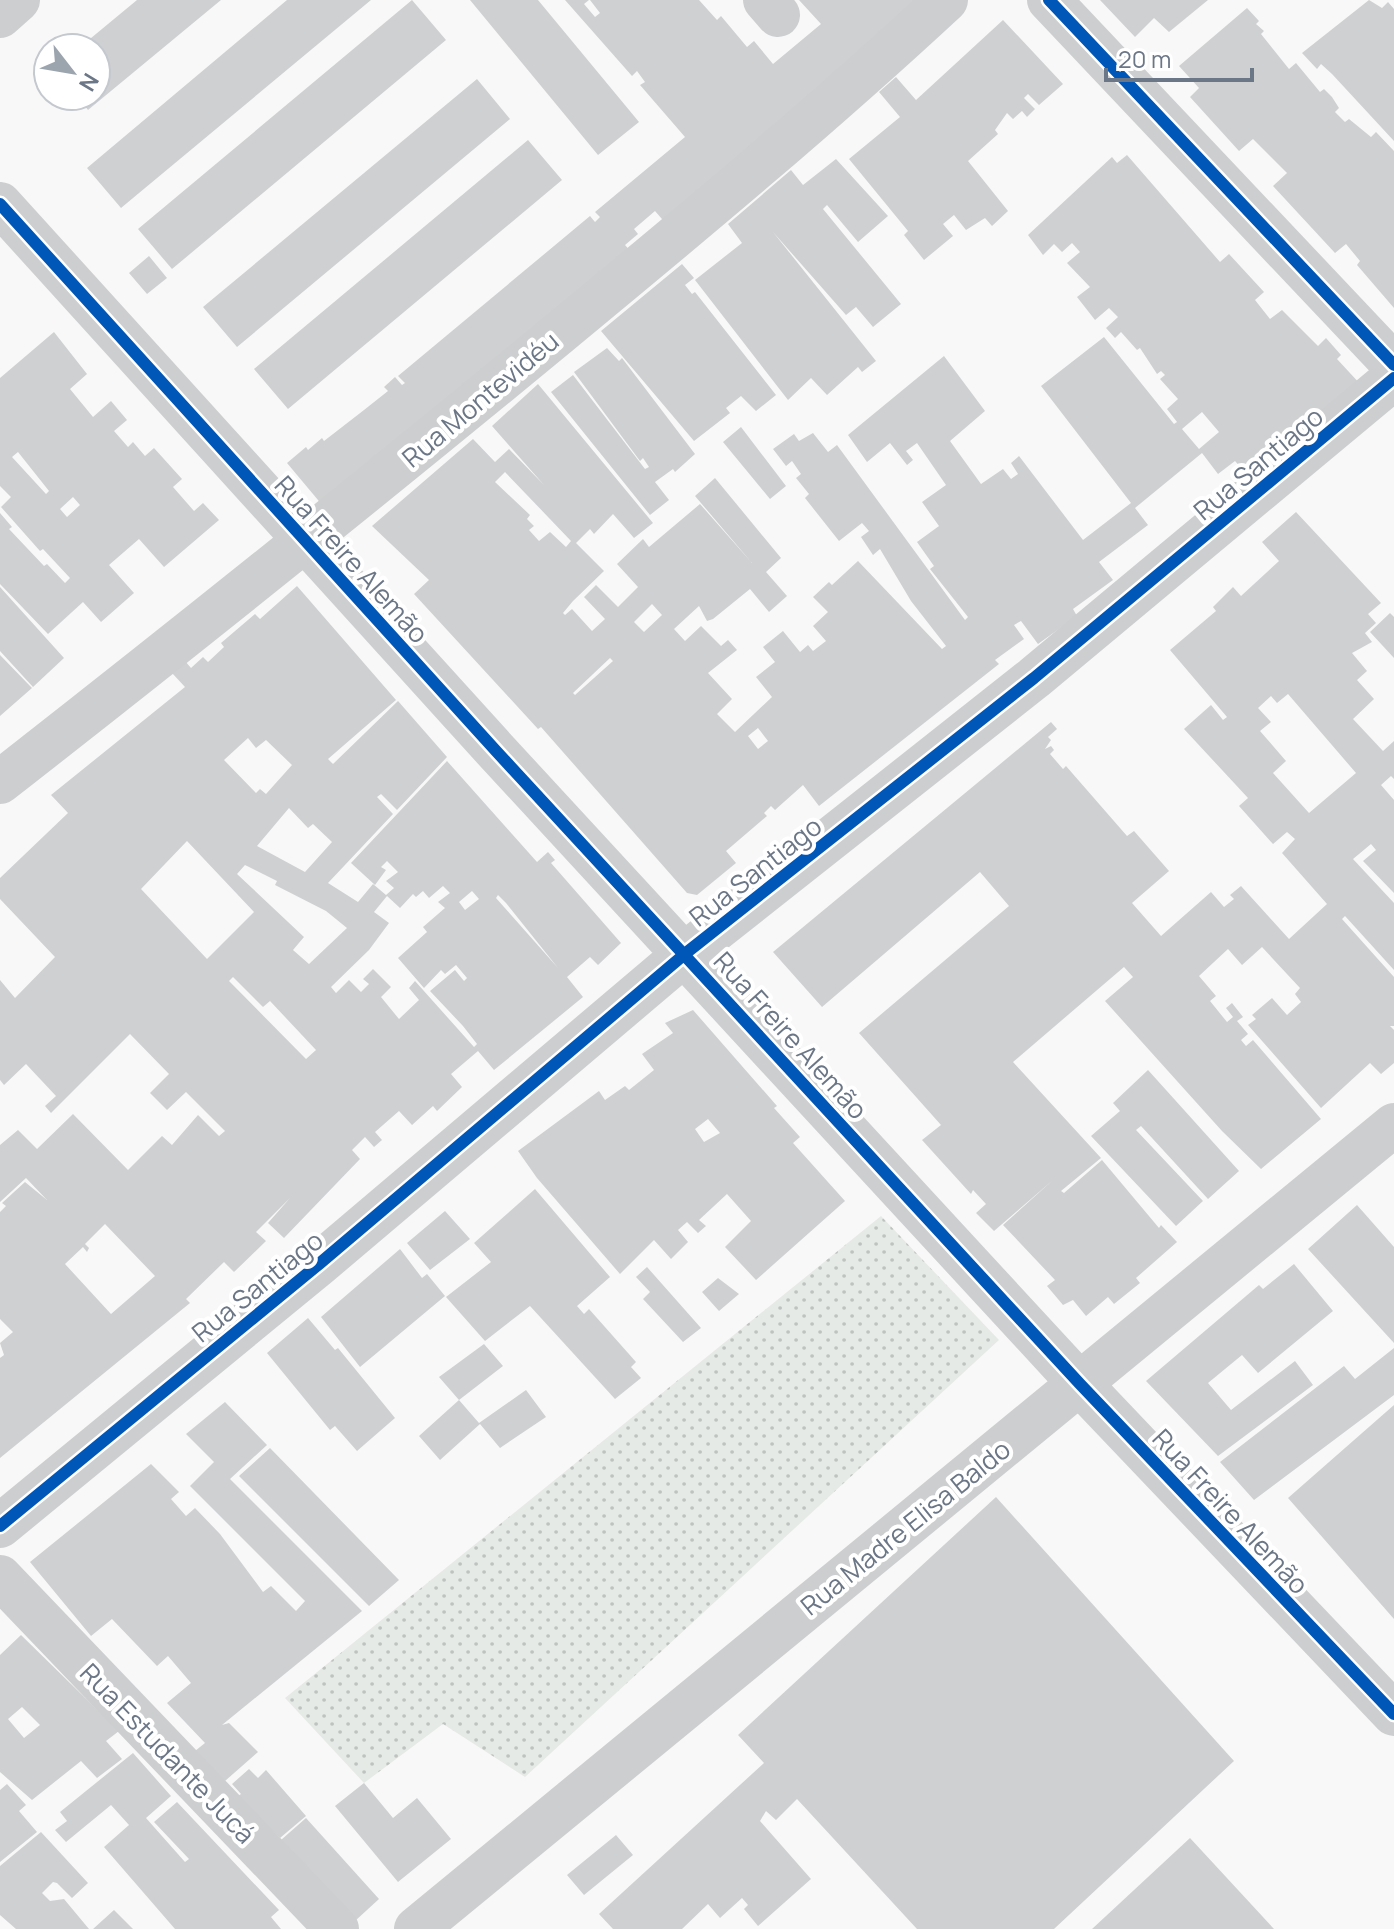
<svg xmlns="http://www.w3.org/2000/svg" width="1394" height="1929" font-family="Manrope,sans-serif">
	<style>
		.grass { fill: url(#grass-dots) }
		.building { fill: #cfd0d2; fill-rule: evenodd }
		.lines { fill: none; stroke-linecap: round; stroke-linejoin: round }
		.minor { stroke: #cdcecf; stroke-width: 44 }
		.cycleway-casing { stroke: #fff; stroke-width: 17 }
		.cycleway { stroke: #0057b8; stroke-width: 12 }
		.labels { text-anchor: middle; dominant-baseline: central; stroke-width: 8; stroke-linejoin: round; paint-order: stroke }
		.street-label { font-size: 26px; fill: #6b7686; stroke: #fff }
	</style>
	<defs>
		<pattern id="grass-dots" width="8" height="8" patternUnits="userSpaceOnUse" patternTransform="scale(2)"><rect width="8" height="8" fill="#e6eae6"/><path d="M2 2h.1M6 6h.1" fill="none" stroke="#bec2c0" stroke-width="1.8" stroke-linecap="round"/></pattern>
	</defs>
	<rect width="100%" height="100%" fill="#f8f8f8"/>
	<path class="grass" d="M881,1216L999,1340L525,1777L443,1724L364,1783L285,1698Z"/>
	<path class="building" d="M137,0H221L88,110L77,96H96V48H79Z
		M287,0H371L121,208L87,168Z
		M412,0L446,40L172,269L138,229Z
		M470,0H538L639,122L598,155Z
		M565,0H589L584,4L595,17L600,13L590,0H699L717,20L721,16L747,47L754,41L773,64L821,24L799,0H921L668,226L655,211L634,229L638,234L625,245L634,255L323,506L287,463L306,447L308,450L322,438L324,441L364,410L388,391L384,387L395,377L402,385L405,383L398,376L590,216L595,222L600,217L595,212L685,137L640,85L645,82L637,71L632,76Z
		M1100,0H1208L1169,32L1154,18L1135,37Z
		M1369,0L1382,8L1388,2L1394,9V141L1332,74L1321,64L1317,69L1302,53Z
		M1247,8L1259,21L1256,24L1264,31L1261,34L1289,69L1296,63L1320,92L1324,89L1332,97L1339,108L1335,112L1345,122L1349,119L1371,137L1376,132L1394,151V308L1357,265L1360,261L1346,244L1335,253L1273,186L1287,173L1253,139L1239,151L1190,97L1199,88L1179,66Z
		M1003,20L1063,84L1039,105L1028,94L1024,98L1035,109L1027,117L1022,111L1013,119L1007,113L995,130L998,134L968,161L1008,211L992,226L985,218L966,230L954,215L943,224L953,236L924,260L904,235L908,231L849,159L900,117L879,92L896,77L916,100Z
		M477,79L510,119L237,347L203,307Z
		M528,140L562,180L288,409L254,369Z
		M1127,155L1220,262L1229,254L1264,292L1255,300L1270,319L1282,310L1318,346L1326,338L1341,355L1337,359L1362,386L1252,480L1235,461L1218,474L1202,453L1135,508L1148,525L1099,562L1113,580L1073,609L1077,616L1038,644L1021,621L1014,625L1024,639L995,660L999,664L819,806L803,785L775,810L771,806L764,813L767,816L726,851L736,863L697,895L687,893L541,727L538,729L414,594L429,580L372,526L473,439L495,462L509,449L544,485L492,426L538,384L653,523L634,538L613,514L594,534L590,529L576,543L604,571L573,601L563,613L565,615L572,609L592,631L605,619L584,597L596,585L618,607L638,587L617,564L643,539L649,547L700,504L752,563L695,496L715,478L781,558L766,572L787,596L769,612L750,589L713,619L707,621L699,606L674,629L685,641L701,626L721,646L728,640L737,650L708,673L732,699L717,714L735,732L772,697L756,677L775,662L763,647L783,631L800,652L808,645L813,651L826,641L813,626L828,612L813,597L829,582L832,585L858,561L942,649L946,646L911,601L880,549L873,555L861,537L869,531L862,523L839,541L805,498L809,494L796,478L801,474L792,461L786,466L773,449L794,434L799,441L813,433L828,452L837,445L965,620L968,617L930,569L934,566L917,542L939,526L922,502L946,485L917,443L906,451L913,460L907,465L890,443L867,462L848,435L944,356L985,411L950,441L981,484L1003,469L1011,479L1018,474L1011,463L1019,456L1083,540L1131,503L1041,386L1104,337L1174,424L1177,422L1167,409L1178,399L1160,379L1165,375L1161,371L1157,374L1140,348L1137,350L1121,332L1115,338L1106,328L1118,317L1109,308L1095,320L1077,297L1090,287L1067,263L1080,252L1072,243L1062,252L1054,244L1043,255L1028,235L1112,157L1117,163ZM1202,412L1219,432L1199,449L1182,429ZM505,472L571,541L566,547L550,532L539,541L529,530L534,526L527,519L530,515L495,482ZM652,604L662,615L644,632L634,622ZM610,658L613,661L575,695L573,693ZM758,728L768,741L758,749L748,736Z
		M836,159L888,216L858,242L827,205L823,209L901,304L873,327L856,307L846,315L773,232L876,361L862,372L858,367L827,395L811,378L788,400L695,280L742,243L728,224L791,170L803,185Z
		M149,256L167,278L147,294L129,273Z
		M682,264L694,278L685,285L692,294L695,292L776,395L756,411L741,396L726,408L730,413L694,441L601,331Z
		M54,332L87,374L70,389L93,417L111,401L127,420L114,431L128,447L133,442L145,456L154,448L182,479L173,487L194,511L203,503L219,520L164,567L139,539L109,565L134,593L101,622L83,602L48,634L0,584V513L12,527L9,529L44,566L47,564L65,583L70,578L43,549L40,551L1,507L11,497L0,486V378ZM18,452L49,491L46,494L12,457ZM73,497L80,505L67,517L60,509Z
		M607,348L619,361L622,358L695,454L675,472L673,469L655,482L669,500L650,515L551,392L573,375L645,469L649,467L643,458L640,461L574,372Z
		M741,427L786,486L770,499L723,442Z
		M1296,512L1381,603L1368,614L1376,623L1365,633L1372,642L1352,653L1367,671L1357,680L1374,699L1353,719L1383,751L1394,741V779L1391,776L1381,785L1394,800V893L1363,861L1376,850L1371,844L1353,859L1394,903V970L1345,916L1342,919L1394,977V1026H1390L1394,1030V1063L1381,1074L1370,1063L1321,1108L1248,1025L1256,1019L1252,1015L1272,998L1287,1015L1301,1002L1295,994L1300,988L1262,947L1242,965L1228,949L1199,976L1216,996L1210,1001L1227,1022L1233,1017L1226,1008L1232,1003L1243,1017L1237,1021L1248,1034L1241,1040L1246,1046L1253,1040L1321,1119L1261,1169L1222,1131L1105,1001L1133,977L1124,967L1013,1062L1101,1158L1061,1191L1064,1193L1102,1160L1159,1228L1161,1225L1177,1242L1136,1278L1140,1283L1114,1304L1108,1297L1086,1316L1073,1300L1063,1305L1047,1286L1055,1280L1003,1225L1053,1180L994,1231L976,1213L986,1204L973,1190L971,1194L922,1140L941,1125L859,1033L1009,906L980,872L822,1007L773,952L1051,722L1057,729L1048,737L1051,740L1045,749L1051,746L1054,750L1050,754L1063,769L1066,766L1127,836L1134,831L1169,871L1132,903L1161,936L1211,892L1224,907L1234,899L1230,895L1241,886L1289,939L1327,904L1282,853L1295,839L1287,832L1273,844L1239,806L1248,798L1184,729L1211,705L1223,720L1227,717L1170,650L1216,611L1213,607L1233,587L1241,596L1279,561L1262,542ZM1288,694L1356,773L1309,813L1273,773L1286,761L1260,731L1271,722L1258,708L1271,696L1277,703Z
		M297,586L396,700L328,759L333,764L398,701L447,757L397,810L381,794L377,797L393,814L328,883L358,902L373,884L386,895L394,888L386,881L398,872L387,861L381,867L386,870L375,885L351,863L447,761L537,862L548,852L555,860L551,863L621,943L598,965L590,957L567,977L583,997L494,1070L478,1051L451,1074L462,1087L437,1111L433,1106L412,1125L399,1111L375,1132L382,1140L374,1147L365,1137L352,1150L360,1159L284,1238L268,1223L290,1198L256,1232L266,1241L234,1272L224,1262L186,1299L190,1303L0,1458V1358L4,1355L0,1343L13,1332L0,1319V1212L6,1206L2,1203L25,1182L47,1200L26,1178L0,1202V1145L18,1130L37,1149L73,1114L128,1170L162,1136L172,1145L198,1115L219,1136L225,1131L186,1092L167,1110L150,1093L169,1074L130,1034L51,1113L45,1106L56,1096L26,1064L4,1085L0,1080V980L15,998L55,957L0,899V878L68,813L51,795L185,687L172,673L185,661L191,668L203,657L208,662L224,647L221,643L255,614L260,619ZM248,738L256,748L266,740L292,765L266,794L260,789L256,793L224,760ZM289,808L308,828L313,824L332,842L305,872L257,846ZM187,841L254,912L207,959L141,889ZM245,865L277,881L275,885L326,911L347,928L309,964L293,950L304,937L237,874ZM443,886L450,893L438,902L445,908L423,927L427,932L398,958L424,988L441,970L445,974L456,965L467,978L464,981L455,970L430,991L463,1026L477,1044L474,1047L415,981L409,988L419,1000L399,1019L381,997L391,987L373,969L363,979L369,984L361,992L349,980L336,993L331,987L369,950L389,923L374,912L387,896L400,908L413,894L416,897L423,891L429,898ZM472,891L479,899L465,910L459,902ZM498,895L506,903L558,968L496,898ZM233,977L263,1007L270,1001L316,1050L306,1059L229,981ZM105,1224L155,1276L111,1314L65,1264L83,1247L87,1252L89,1248L85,1244Z
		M0,587L64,658L33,687L0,651Z
		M1390,613L1394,617V658L1370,632Z
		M0,655L32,688L0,716Z
		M693,1010L777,1106L774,1108L800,1137L793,1143L845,1201L756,1280L725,1247L751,1221L727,1194L699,1220L706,1226L698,1233L687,1222L678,1230L688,1242L671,1259L654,1240L620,1274L537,1178L518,1151L599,1091L605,1100L625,1086L629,1090L654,1070L642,1054L673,1033L665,1023ZM708,1119L720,1133L704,1142L695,1129Z
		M1148,1070L1239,1171L1208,1199L1141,1126L1136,1130L1203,1201L1176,1226L1091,1136L1120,1111L1113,1103Z
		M535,1189L610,1277L577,1306L584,1314L589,1309L636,1362L631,1367L641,1378L615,1399L530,1306L485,1341L446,1297L491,1262L474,1243Z
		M1357,1205L1394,1247V1343L1308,1249Z
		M445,1211L470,1239L430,1270L407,1243Z
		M400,1249L422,1278L427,1274L445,1296L360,1367L321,1317Z
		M1294,1264L1333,1311L1258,1373L1242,1355L1208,1383L1231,1410L1295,1361L1313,1385L1218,1456L1146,1381L1259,1285L1263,1289Z
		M647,1267L701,1328L683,1342L643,1299L650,1292L636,1277Z
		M718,1278L739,1294L719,1311L702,1292Z
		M308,1318L335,1350L338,1348L395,1418L357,1451L335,1426L330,1430L267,1353Z
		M484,1344L503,1366L459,1400L439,1377Z
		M1394,1348V1395L1254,1500L1220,1462L1344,1366L1355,1379Z
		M526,1390L546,1417L500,1448L480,1424L440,1460L419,1436L459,1400L479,1423Z
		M225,1402L267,1445L230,1479L362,1611L222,1725L229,1723L258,1752L225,1781L195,1751L205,1743L167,1703L191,1683L168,1656L157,1666L112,1619L91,1636L30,1562L151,1464L179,1492L171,1499L186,1516L195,1508L220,1534L263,1592L271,1586L296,1611L305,1601L190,1486L214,1462L186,1434Z
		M1394,1405V1619L1288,1498Z
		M270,1448L399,1580L369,1606L239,1476Z
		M996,1497L1234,1761L1054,1929H917L797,1799L776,1820L766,1811L760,1821L811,1879L758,1926L744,1909L748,1905L742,1898L720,1918L708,1904L682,1929H613L599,1914L764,1763L738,1735Z
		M21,1635L119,1731L106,1741L122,1759L97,1778L81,1761L32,1800L0,1772V1655ZM22,1707L40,1725L24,1738L8,1719Z
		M133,1753L171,1796L146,1818L185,1862L189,1859L154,1822L177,1802L279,1910L271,1917L281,1929H175L104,1847L129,1825L111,1805L66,1842L55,1830L67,1821L60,1812Z
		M249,1769L258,1778L266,1770L306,1816L280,1838L238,1796L241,1794L232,1784Z
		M364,1783L393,1818L417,1798L451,1839L398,1882L335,1806Z
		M7,1784L26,1805L19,1811L37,1832L0,1862V1790Z
		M306,1818L379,1899L355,1921L281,1840Z
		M41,1832L88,1883L72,1898L57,1883L53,1882L42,1893L50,1901L64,1899L89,1929H16L0,1915V1866Z
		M616,1835L633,1855L584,1895L567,1875Z
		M1190,1838L1274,1929H1092Z
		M114,1910L133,1929H93Z"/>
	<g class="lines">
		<path class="minor" d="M765,0L778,15
			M1049,0L1394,365
			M0,16L18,0
			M0,204L497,752L1080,1384L1394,1714
			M0,782C188,635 374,486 558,334C690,225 821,116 946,0
			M0,1526L319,1264L686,953L1034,678L1394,378
			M0,1577L337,1929
			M416,1929L1394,1125"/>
		<g class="cycleway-casing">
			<path id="cycleway" d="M1049,0L1394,365
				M0,204L497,752L1080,1384L1394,1714
				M0,1526L319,1264L686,953L1034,678L1394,378"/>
		</g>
		<use href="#cycleway" class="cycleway"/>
	</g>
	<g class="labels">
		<g class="street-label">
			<text transform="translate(480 399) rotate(-40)">Rua Montevidéu</text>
			<text transform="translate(1258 463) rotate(-40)">Rua Santiago</text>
			<text transform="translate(352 559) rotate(48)">Rua Freire Alemão</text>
			<text transform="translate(755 871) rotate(-38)">Rua Santiago</text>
			<text transform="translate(791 1035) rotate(48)">Rua Freire Alemão</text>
			<text transform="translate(257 1286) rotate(-39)">Rua Santiago</text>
			<text transform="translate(1231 1511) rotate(47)">Rua Freire Alemão</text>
			<text transform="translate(905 1527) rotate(-39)">Rua Madre Elisa Baldo</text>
			<text transform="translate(168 1753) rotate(46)">Rua Estudante Jucá</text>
		</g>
	</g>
	<g transform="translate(72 72) rotate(121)"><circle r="38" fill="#ffffff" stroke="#c4c8cf" stroke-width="2"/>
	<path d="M0-6L14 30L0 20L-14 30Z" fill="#9ca4ae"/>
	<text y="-12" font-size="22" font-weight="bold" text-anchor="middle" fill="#6b7686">N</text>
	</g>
	<path d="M1106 68v12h146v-12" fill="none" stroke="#6b7686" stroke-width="4"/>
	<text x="1118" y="68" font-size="24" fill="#6b7686" stroke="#ffffff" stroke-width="6" paint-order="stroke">20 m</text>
</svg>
